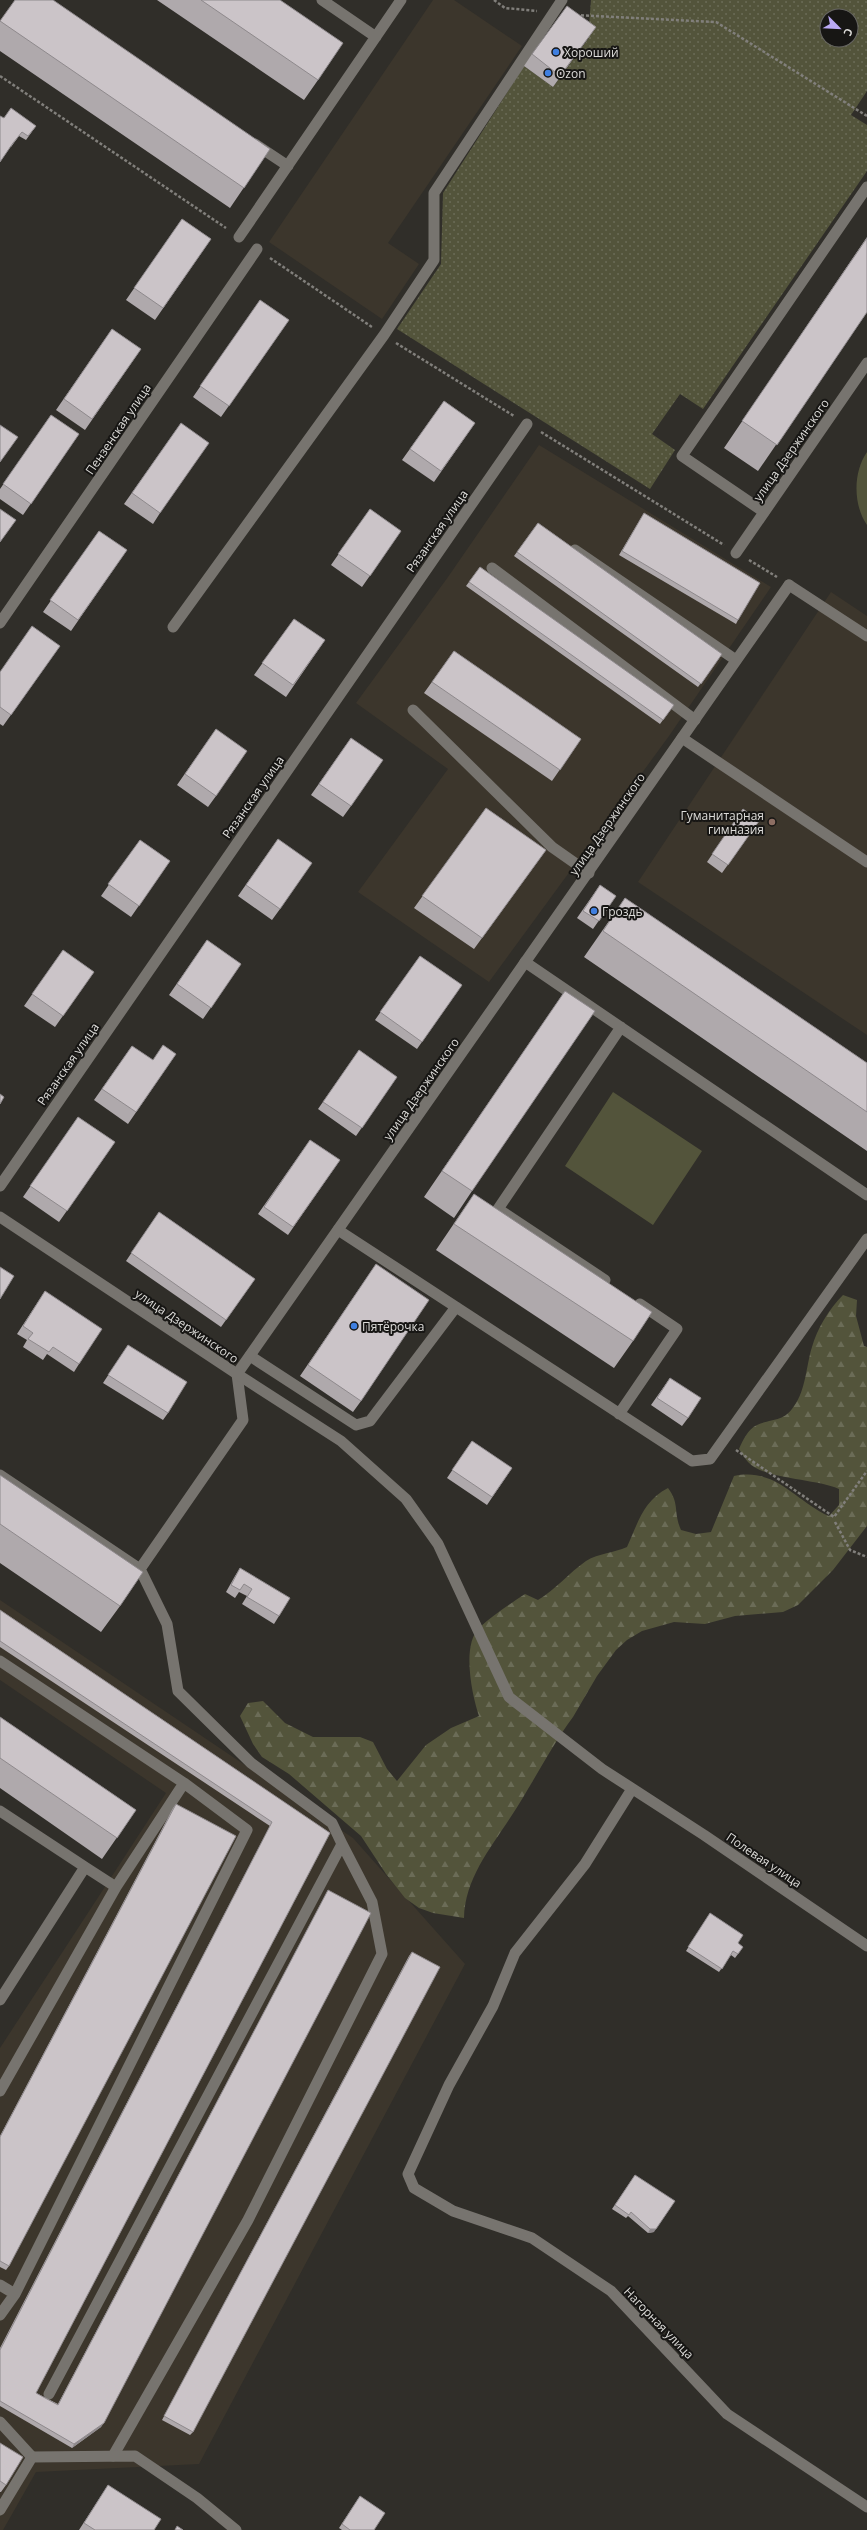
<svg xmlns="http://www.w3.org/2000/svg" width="867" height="2530" font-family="'Open Sans',sans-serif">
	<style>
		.built { fill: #3c362c }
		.grass { fill: url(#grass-dots); fill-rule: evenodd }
		.forest { fill: url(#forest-firs) }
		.green { fill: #53543b }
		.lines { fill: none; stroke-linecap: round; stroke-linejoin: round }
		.path { stroke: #817f7b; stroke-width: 2.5; stroke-dasharray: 3 2; stroke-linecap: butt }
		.service { stroke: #77746f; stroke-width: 11 }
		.minor { stroke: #77746f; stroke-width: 11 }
		.wall { fill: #afa9ac }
		.shaded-wall { fill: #8e898c }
		.building { fill: #cbc4c8; stroke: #8e898c }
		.shop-dot { fill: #3f7fe0; stroke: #171614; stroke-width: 1.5 }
		.education-dot { fill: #8d6e63; stroke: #171614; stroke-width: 1.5 }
		.labels { text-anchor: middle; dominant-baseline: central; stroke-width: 4; stroke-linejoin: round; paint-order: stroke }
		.poi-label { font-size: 12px; fill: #deddda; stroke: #171614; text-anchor: start }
		.street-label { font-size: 12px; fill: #deddda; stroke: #171614 }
	</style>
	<defs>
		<pattern id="grass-dots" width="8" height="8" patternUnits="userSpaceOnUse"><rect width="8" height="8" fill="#53543b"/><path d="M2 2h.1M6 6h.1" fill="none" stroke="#6b6c57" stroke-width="1.8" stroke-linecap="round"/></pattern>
		<pattern id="forest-firs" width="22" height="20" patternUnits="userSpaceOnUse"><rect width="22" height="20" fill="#53543b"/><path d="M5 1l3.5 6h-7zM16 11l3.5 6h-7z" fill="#6b6c57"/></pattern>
	</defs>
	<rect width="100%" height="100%" fill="#302e29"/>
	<path class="built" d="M433,0H454L522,46L388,243L419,264L382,319L269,242Z
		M539,445L771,587L669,736L489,982L358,892L448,769L356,703L448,577Z
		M831,592L867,616V1035L638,882Z
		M0,1600L353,1838L465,1964L199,2464L36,2472L3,2530H0V2048L166,1793L0,1680Z"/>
	<path class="grass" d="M591,0H867V91L851,115L867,125V171L703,409L680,394L652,434L675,450L650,489L397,329L441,264L443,193L524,66L553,87L588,39ZM827,16H851V40H827Z"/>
	<path class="forest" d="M843,1295L857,1300L856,1316L864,1346L867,1347V1526L833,1570L798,1605L783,1612L735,1616L705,1624L674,1622L642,1631L627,1640L616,1650L597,1676L573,1717C550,1748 533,1783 512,1815C491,1848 465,1878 464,1918L433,1913L419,1908L405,1898L386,1874L361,1836L289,1774L262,1757L253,1744L240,1716L248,1703L263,1701L285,1723L313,1737H360L373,1742L387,1769L397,1781L426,1745L451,1728L479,1716C472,1695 461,1644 480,1627C493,1615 510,1604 525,1594L538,1600C556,1589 569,1573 586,1561C599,1553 614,1553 627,1547C638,1523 643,1501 668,1488C680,1504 673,1512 681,1530L696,1534L711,1532L734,1476C776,1467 795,1501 829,1516L839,1505V1489C813,1478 765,1480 748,1462C744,1458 742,1453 739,1449C743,1440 748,1429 757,1425C773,1418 784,1422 794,1406C806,1390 806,1366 812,1347C817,1329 829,1309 843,1295Z"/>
	<path class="green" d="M867,452V525C853,505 853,472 867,452Z
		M613,1092L702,1151L653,1225L565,1166Z"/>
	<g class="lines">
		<path class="path" d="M494,0L505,8L537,11
			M576,15L716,22L867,116
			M0,76L226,228
			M270,258L372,327
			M396,343L514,416
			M541,432L724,545
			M749,560L777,577
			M736,1450L834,1517L867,1471
			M835,1522L850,1550L867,1557"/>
		<path class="service" d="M322,0L376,37
			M255,144L288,166
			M239,237L401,0
			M764,512L682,456L867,187
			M575,550L736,660
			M492,568L695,720
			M789,585L867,636
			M173,627L384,335L434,260V193L562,0
			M413,710L552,847L589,873
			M682,738L867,862
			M525,962L867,1195
			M338,1230L692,1461L710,1459L867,1239
			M605,1280L498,1209L621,1027
			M250,1356L356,1425L370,1421L456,1307
			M619,1414L677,1329L640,1304
			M0,1475L140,1569
			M0,1661L184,1783L116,1887L85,1867
			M0,1811L85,1867L0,2000
			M0,2091L116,1887
			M0,2285L15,2294
			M0,2315L15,2294L247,1830L184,1783
			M49,2394L342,1844L332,1823L251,1763L178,1691L167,1624L140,1569L243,1420L237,1374
			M0,2422L32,2457
			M113,2456L248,2220L382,1954L372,1902L342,1844"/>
		<path class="minor" d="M736,553L867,363
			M0,623L257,249
			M0,1186L527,424
			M0,1217L237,1374L789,585
			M237,1374L341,1441L406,1499L438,1544L509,1697L602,1769L704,1835L867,1946
			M632,1789L585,1864L515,1953L493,2006L449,2085L408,2174L414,2188L453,2211L532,2238L611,2291L727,2414L867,2507
			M0,2510L32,2457L135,2456L197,2498L236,2530"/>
	</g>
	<path class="wall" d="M157,0H280L318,80L304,100Z
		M0,21L270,149L230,208L0,51Z
		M596,27L553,87L524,66L532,54Z
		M4,118L36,126L26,140L19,136L11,147Z
		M182,219L211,239L155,320L126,300Z
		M867,237V312L758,471L724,448Z
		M260,300L289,320L221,417L193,397Z
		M112,329L141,349L85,430L56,410Z
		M444,401L475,423L434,482L402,460Z
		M51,415L79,434L23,515L0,499V489Z
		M181,423L160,513L153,524L124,504Z
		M370,509L401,531L362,587L331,565Z
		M644,513L738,620L736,624L619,555Z
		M538,523L722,654L698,687L514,556Z
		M99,531L127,550L71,631L43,612Z
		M480,567L674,705L660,724L466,586Z
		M294,619L325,640L286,697L254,675Z
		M60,646L3,726L0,724V672Z
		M454,651L581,739L552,781L424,693Z
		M216,729V796L208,807L177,785Z
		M351,738V806L343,817L311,795Z
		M486,808L546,850L474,949L414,908Z
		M743,809L759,821L722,873L707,862Z
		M278,839L280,909L272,920L238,896Z
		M140,840L170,861L131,917L101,896Z
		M600,885L616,896L593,929L577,918Z
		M625,898L867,1063V1151L584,957Z
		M207,940L241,964L203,1019L169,995Z
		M63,950L94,972L55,1027L24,1006Z
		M420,956L462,985L417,1049L375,1020Z
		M565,991L472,1191L454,1218L424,1197Z
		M132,1046L153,1060L176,1054L128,1124L94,1100Z
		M359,1050L397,1077L356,1136L318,1109Z
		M78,1117L115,1142L59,1222L23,1197Z
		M310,1140L340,1160L288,1235L258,1214Z
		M474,1194L633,1341L614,1368L436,1250Z
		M159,1212L255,1279L221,1327L126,1261Z
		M376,1264L361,1401L353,1412L300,1376Z
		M45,1291L79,1364L74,1372L47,1354L43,1360L23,1347L27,1340L17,1334Z
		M128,1345L168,1413L163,1420L103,1383Z
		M670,1378L688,1418L682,1426L651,1405Z
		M472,1441L512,1468L487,1505L447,1478Z
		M0,1475L120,1606L101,1632L0,1563Z
		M240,1568L279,1616L274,1624L242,1604L247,1596L239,1592L235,1598L226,1592L235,1576Z
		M0,1610L330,1833L36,2393L58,2404L326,1894L328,1890L101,2427L72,2448L0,2406V2348L270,1826L0,1647Z
		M0,1717L136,1810L102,1859L0,1788Z
		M176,1804L9,2266L6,2270L0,2267V2136L173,1808Z
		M710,1913L738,1943V1954L735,1958L731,1955L719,1972L686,1951Z
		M412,1952L193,2432L190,2435L162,2420L409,1956Z
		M635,2175L654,2232L648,2233L628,2216L626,2218L612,2209Z
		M0,2443L6,2485L1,2492H0Z
		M108,2485L154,2530H79Z
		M360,2496L374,2530H342L339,2528Z"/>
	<path class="shaded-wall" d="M650,2229H656L654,2232L648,2233Z
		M104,2423L101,2427L72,2448L74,2444Z"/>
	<path class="building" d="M15,0H53L270,149L244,188L0,21Z
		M201,0H280L343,43L318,80Z
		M567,6L596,27L560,76L532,54Z
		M11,108L36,126L28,136L22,132L13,143L0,162V116L4,118Z
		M182,219L211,239L163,308L134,288Z
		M867,238V312L777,445L742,421Z
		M260,300L289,320L229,406L200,386Z
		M112,329L141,349L92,419L64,399Z
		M444,401L475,423L441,471L410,449Z
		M51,415L79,434L31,504L3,484Z
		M181,423L209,443L160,513L132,493Z
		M0,425L18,437L0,462Z
		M0,509L16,520L0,542Z
		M370,509L401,531L370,576L338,554Z
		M644,513L760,583L738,620L622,551Z
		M538,523L722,654L701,684L517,552Z
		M99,531L127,550L78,620L50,600Z
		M480,567L674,705L663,720L469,582Z
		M294,619L325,640L293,685L262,663Z
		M32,626L60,646L11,715L0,707V672Z
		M454,651L581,739L560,770L432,682Z
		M216,729L247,751L216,796L185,774Z
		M351,738L383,760L351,806L319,784Z
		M486,808L546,850L482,938L422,896Z
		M743,809L759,821L728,865L712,854Z
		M278,839L312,863L280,909L246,885Z
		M140,840L170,861L139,906L108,884Z
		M600,885L616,896L599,921L583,911Z
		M625,898L867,1063V1112L603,931Z
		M207,940L241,964L211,1008L177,984Z
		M63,950L94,972L63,1016L32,994Z
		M420,956L462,985L422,1042L380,1012Z
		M565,991L595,1011L472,1191L442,1171Z
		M163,1045L176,1054L136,1112L102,1089L132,1046L153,1060Z
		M359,1050L397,1077L362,1128L323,1102Z
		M0,1094L4,1097L0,1104Z
		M78,1117L115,1142L67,1211L30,1186Z
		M310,1140L340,1160L293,1227L264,1207Z
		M474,1194L652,1312L633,1341L454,1224Z
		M159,1212L255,1279L226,1320L131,1253Z
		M376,1264L429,1300L361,1401L308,1365Z
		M0,1267L14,1276L0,1299Z
		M45,1291L102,1329L79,1364L53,1347L49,1352L28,1339L33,1333L23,1326Z
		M128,1345L187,1382L168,1413L108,1375Z
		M670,1378L701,1398L688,1418L657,1398Z
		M472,1441L512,1468L492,1497L452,1470Z
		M0,1475L143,1572L120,1606L0,1524Z
		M240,1568L290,1598L279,1616L247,1597L252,1589L244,1584L240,1590L231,1585Z
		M0,1610L330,1833L36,2393L58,2405L328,1890L371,1913L104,2423L74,2444L0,2401V2350L272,1822L0,1641Z
		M0,1717L136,1810L117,1838L0,1758Z
		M176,1804L236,1836L9,2266L0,2261V2137Z
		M710,1913L743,1935L738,1943L743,1947L738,1954L733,1951L722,1969L688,1947Z
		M412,1952L440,1967L193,2432L164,2416Z
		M635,2175L675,2201L656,2229H650L631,2212L629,2215L615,2205Z
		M0,2443L23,2457L6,2485L0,2481Z
		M108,2485L161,2519L154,2530H95L84,2523Z
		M360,2496L385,2513L374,2530H350L342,2524Z
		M177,2526L183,2530H175Z"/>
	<g class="shop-dot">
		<circle cx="556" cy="52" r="4"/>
		<circle cx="548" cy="73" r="4"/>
		<circle cx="594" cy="911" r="4"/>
		<circle cx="354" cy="1326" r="4"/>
	</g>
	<circle class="education-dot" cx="772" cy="822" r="4"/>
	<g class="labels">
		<g class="poi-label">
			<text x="564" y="52">Хороший</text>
			<text x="556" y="73">Ozon</text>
			<text x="764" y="815" text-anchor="end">Гуманитарная<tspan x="764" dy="14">гимназия</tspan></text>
			<text x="602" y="911">Гроздь</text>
			<text x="362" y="1326">Пятёрочка</text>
		</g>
		<g class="street-label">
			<text transform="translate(118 429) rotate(-56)">Пензенская улица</text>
			<text transform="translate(791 450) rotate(-55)">улица Дзержинского</text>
			<text transform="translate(437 531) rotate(-55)">Рязанская улица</text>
			<text transform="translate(253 797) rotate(-55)">Рязанская улица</text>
			<text transform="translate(607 824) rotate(-55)">улица Дзержинского</text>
			<text transform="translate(68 1064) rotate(-55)">Рязанская улица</text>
			<text transform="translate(421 1089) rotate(-55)">улица Дзержинского</text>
			<text transform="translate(187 1326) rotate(34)">улица Дзержинского</text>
			<text transform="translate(764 1860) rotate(34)">Полевая улица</text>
			<text transform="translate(659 2323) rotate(46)">Нагорная улица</text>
		</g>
	</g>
	<g transform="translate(839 28) rotate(114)"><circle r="19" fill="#171614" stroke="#676663"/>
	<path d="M0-3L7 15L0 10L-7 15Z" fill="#bbaaf6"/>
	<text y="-6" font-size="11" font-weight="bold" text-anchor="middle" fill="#deddda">С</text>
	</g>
</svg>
